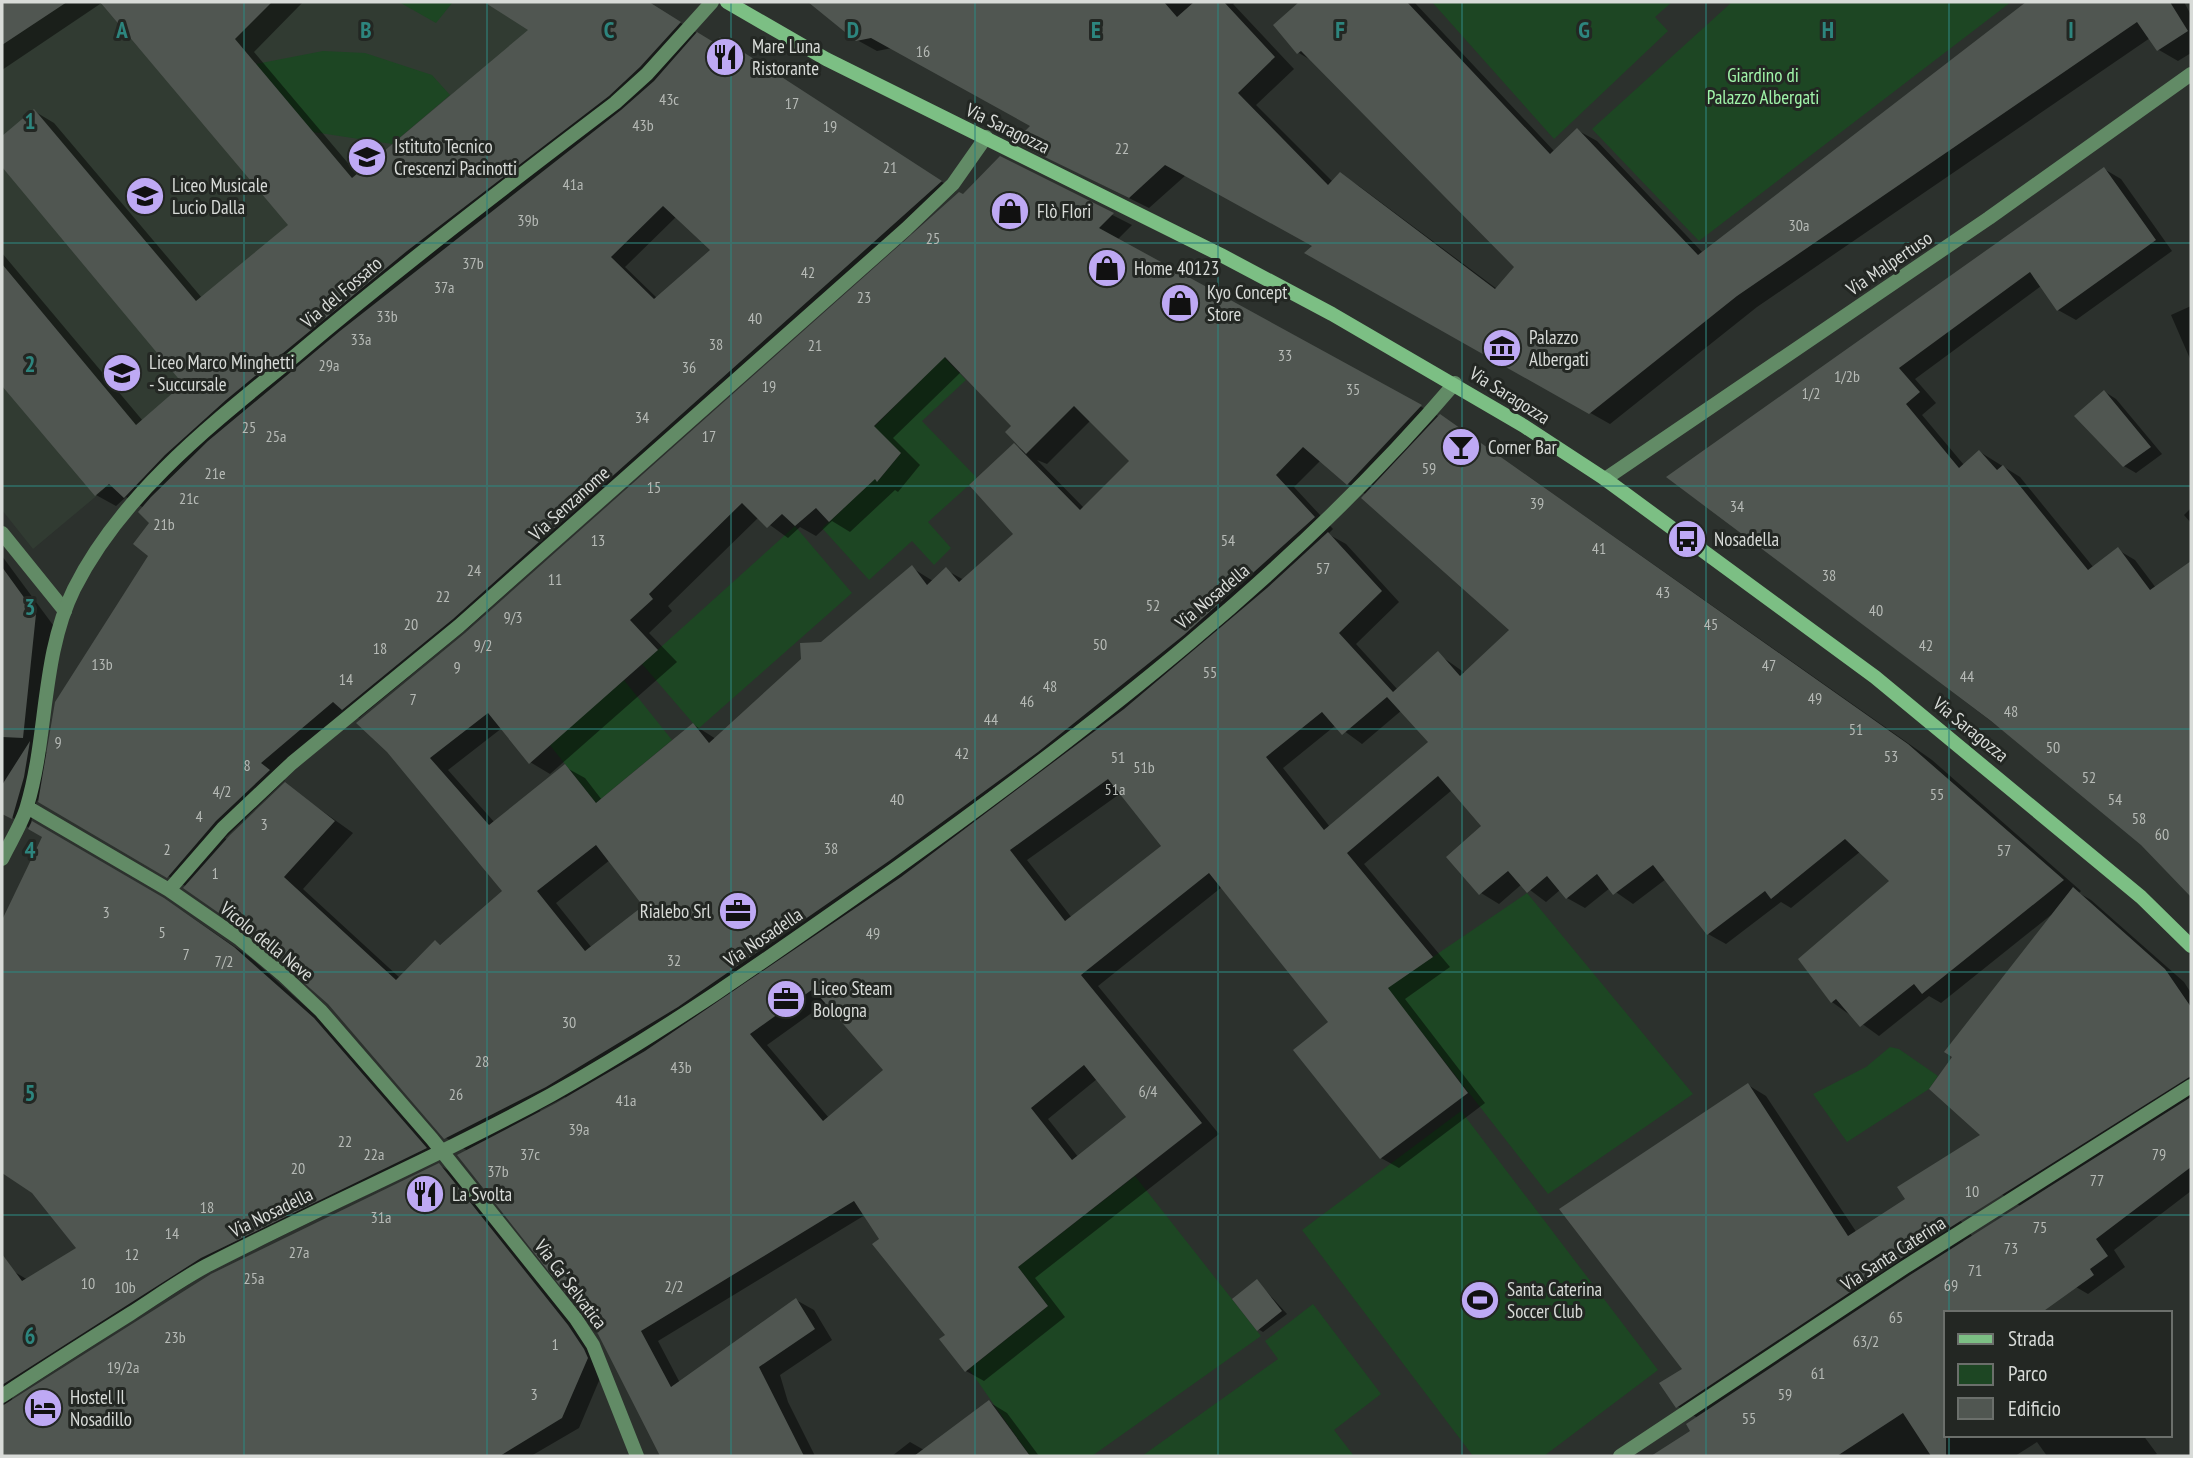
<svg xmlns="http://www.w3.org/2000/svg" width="2193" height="1458" font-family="'PT Sans Narrow',sans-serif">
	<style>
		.built { fill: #313b32 }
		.green { fill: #1d4623 }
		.shadow { fill: #0007; fill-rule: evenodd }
		.building { fill: #505651; fill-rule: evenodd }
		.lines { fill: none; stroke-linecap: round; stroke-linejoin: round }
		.lane { stroke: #628b66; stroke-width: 14 }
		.street { stroke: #628b66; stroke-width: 14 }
		.secondary { stroke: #7cbf84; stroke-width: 14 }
		.grid { fill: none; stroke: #2d857e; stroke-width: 2; stroke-opacity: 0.55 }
		.labels { text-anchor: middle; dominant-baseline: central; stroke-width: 6; stroke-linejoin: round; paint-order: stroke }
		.number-label { font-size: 16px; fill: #b6bab6 }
		.poi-label { font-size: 19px; fill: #d8dbd8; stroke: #232723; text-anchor: start }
		.park-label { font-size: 19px; fill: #a0f4a9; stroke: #232723 }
		.street-label { font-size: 19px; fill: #d8dbd8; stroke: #232723 }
		.grid-label { font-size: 23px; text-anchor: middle; font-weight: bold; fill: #2d857e; stroke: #232723; stroke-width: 6; stroke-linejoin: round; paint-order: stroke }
	</style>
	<rect width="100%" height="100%" fill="#2c312d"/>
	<path class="built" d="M2,2H100L138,47L188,2H649L671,16L33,549L2,510Z"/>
	<path class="green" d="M399,2H453L436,23Z
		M1432,2H1672L1655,17L1668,31L1554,139Z
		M1732,2H2011L1699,241L1592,129Z
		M323,51L365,53L432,75L450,95L392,144L313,132L256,64Z
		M944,357L966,380L922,421L977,478L928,522L951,548L934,565L912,541L869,580L822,528L842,510L866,468L878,481L901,453L864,437Z
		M795,526L852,593L698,729L642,664Z
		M624,680L672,740L596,803L549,744Z
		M1527,893L1693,1094L1548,1194L1387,988Z
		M1890,1047L1899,1049L1938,1076L1929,1089L1847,1142L1813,1094L1866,1067Z
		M1461,1111L1658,1370L1544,1456H1473L1302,1230Z
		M1135,1176L1261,1336L1092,1456H1030L969,1369L1048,1306L1018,1267Z
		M1313,1304L1381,1394L1334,1430L1354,1456H1142L1278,1359L1265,1341Z"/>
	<path class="shadow" d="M2,2H303L254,52L358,175L531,30L488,2H647L716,45L737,49L956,191L469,627L359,718L348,711L275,773L285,780L225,838L227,840L286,785L353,833L303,889L400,978L505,891L388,751L466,635L963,196L1000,158L1132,225L1117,240L1458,427L1932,760L2081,891L2079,893L2091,900L2184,982L2191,993V1191L2114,1250L2125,1267L2088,1294L2069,1283L2022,1207L2001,1194L1955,1213L1972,1236L1963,1241L1981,1251L1946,1313V1435H2143L2157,1454L2152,1456H2047L2037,1442L2015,1456H1654L1693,1431L1698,1418L1677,1406L1748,1085L1766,1096L1857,1233L1908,1199L1983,1135L2051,915L1941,1003L1929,996L1879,1036L1832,1002L1892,882L1861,851L1791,908L1781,902L1726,944L1708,934L1666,879L1633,904L1610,888L1585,908L1567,898L1560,890L1546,902L1522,884L1499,904L1481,893L1483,826L1452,790L1364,864L1450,967L1405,999L1485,1103L1399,1168L1381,1158L1330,1022L1222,887L1098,986L1219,1134L1035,1278L1065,1317L984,1381L966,1371L947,1335L865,1215L658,1341L680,1383L796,1300L814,1310L832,1340L780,1375L788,1402L815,1456H661L600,1333L468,1151L446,1138L329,1003L247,930L187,887L37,800L31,822L181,910L251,958L331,1029L442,1158L208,1272L13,1397L9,1405L439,1165L456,1175L585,1336L604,1369L579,1428L531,1456H2V1279L13,1271L28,1280L78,1248L33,1192L2,1171V923L44,837L2,811V556L53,625L40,748L48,753L151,556L152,522L144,508L126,497L116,506L96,495L2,383V253L143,421L186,384L2,164V138L34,111L54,123L202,298L290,225L103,2L2,70ZM677,216L713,250L657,298L625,267ZM961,372L1013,426L1024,451L1014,445L1015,534L964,580L946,570L933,581L912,568L716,739L694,725L602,800L585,778L565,767L495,823L448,770L502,728L530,762L550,774L677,662L649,633L672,611L668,606L759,517L788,538L800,527L816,536L832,521L850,532L895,490L898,492L920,465L893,438ZM1091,420L1132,461L1084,508L1037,460L1047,464ZM1321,460L1348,484L1367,495L1511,630L1465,673L1438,654L1398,690L1356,644L1399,602L1346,544L1328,534L1333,529L1294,487ZM1402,710L1431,742L1330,827L1283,768L1336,725L1362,744ZM1121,793L1163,847L1072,918L1027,860ZM610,860L646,906L592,948L556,903ZM827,1002L886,1071L829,1118L767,1045ZM1097,1079L1129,1117L1079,1158L1048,1119ZM565,1097L566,1099L541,1113L540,1110Z
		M810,2H1236L1233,4L1294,69L1256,105L1333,182L1340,174L1359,186L1497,289L1517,267L1314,62L1299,53L1276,26L1301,2H1414L1555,152L1577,130L1597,141L1703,253L2030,2H2184L2191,15V53L2178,61L2159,50L2150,38L1757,307L1610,424L1307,253L1315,246L1186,175L1149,208L1036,152L1033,125L892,48L877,51L857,40Z
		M2104,169L2121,179L2172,251L2076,320L2058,310L2041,286L1915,379L1936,403L1922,415L1964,465L1980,452L2020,477L2094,568L2118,550L2135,560L2156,588L2191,563V894L2142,844L2025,747L1669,477Z
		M2191,306V361L2171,315Z
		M2105,392L2116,399L2162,454L2136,473L2124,466Z
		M2191,508V523L2184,515Z
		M1257,1281L1287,1314L1263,1332L1258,1329Z
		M989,1402L1007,1413L1039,1456H892L910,1442L924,1450Z"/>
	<path class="building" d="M2,2H67L2,45Z
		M100,2H272L235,39L352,178L528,30L484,2H649L681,22L640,67L609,96L407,251L226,400L165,455L124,498L109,484L95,496L2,386V264L136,425L183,384L2,167V136L34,109L196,301L288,225Z
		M808,2H1164L1177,17L1194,2H1224L1275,57L1238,93L1328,185L1340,172L1495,289L1514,267L1301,51L1297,54L1273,25L1299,2H1407L1550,154L1577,128L1698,255L2026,2H2170L2188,31L2157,51L2137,22L1737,296L1589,414L1304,253L1312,246L1165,165L1129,198L1014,142L1030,126L871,38L856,41Z
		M697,32L715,43L720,37L942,181L453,619L342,710L333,702L261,763L270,770L216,821L167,878L38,802L55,702L148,556L133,544L149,523L138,512L151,497L208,441L340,331L621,110L654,81ZM663,206L710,250L654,299L611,257Z
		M1000,156L1114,213L1099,228L1422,405L1347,485L1303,447L1276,475L1315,517L1184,635L1038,752L889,861L678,1007L546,1087L444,1139L328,1004L246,932L183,888L230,835L285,782L335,821L284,877L396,980L435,940L440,945L502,891L387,752L356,723L465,633L959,192L963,194ZM945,357L1011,426L1005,432L1026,454L1074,406L1129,461L1080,510L1014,443L969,485L1013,534L959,582L946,567L927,585L912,565L821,642L800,643L801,659L709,743L693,723L596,803L565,764L489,825L430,758L488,713L529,764L658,650L630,620L653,599L649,594L742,503L767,528L782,514L795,526L816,508L829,522L875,479L877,482L901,453L874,426ZM596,845L643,906L585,951L537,891Z
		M2104,167L2156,240L2057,311L2030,272L1899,368L1920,392L1906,404L1959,468L1979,450L1997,470L2003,465L2088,570L2118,547L2150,590L2191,561V897L2141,845L1991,721L1666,477Z
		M2104,390L2151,447L2123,467L2074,416Z
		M1440,414L1908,744L2064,880L1922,994L1914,984L1860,1027L1836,999L1831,1003L1798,959L1889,881L1845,839L1771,899L1765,891L1707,935L1653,865L1613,895L1597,874L1566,899L1547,876L1527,893L1508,871L1479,895L1446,857L1481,826L1438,776L1347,853L1433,957L1388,988L1468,1093L1380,1159L1293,1050L1328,1022L1209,873L1081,975L1202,1123L1018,1267L1048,1306L965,1372L939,1339L945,1335L872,1244L879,1239L854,1201L641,1331L671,1387L796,1298L815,1329L759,1367L804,1456H660L598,1334L457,1155L556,1103L645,1051L901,877L1124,709L1267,588L1328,532L1382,591L1339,633L1393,692L1438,651L1460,676L1509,630L1361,498ZM1387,697L1428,742L1324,830L1266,757L1322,712L1342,735ZM1108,779L1161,846L1065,921L1010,850ZM813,989L883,1070L823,1121L750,1034ZM1084,1065L1126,1117L1072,1160L1031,1108Z
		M2,567L36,614L23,738L2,737Z
		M30,741L24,777L12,819L2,814V785Z
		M32,821L164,898L234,947L314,1018L427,1148L201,1258L2,1385V1254L22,1281L76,1248L32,1193L2,1173V920L42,837L28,829Z
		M2073,887L2165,969L2191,1007V1076L1900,1259L1676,1408L1659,1383L1682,1369L1559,1209L1748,1083L1848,1236L1905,1199L1897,1187L1980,1135L1929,1089L1952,1057L1944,1052Z
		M2191,1097V1167L2096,1239L2108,1256L2090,1269L2094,1275L2041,1313H1946V1456H1931L1903,1413L1837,1456H1651L1690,1431L1686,1424L1910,1275Z
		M439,1163L568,1325L584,1349L588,1358L562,1418L500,1456H2V1406L211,1274Z
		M1257,1279L1282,1311L1257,1331L1232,1299Z
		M989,1400L1030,1456H914Z"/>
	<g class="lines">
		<path class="lane" d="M2,533L65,611"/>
		<path class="street" d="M1605,479L1989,218L2191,74
			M27,807L169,890L240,939L282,974L321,1011L432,1139L576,1319L593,1345L637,1456
			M2,859C10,842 22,824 27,806C48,736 41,656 74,589C122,493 213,423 295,356C399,268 507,185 615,103L647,74L712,2
			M169,890L223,828L292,763L459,626L906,229L953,184L986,137
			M2,1396C44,1368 87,1341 130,1314C155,1298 180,1280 206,1266C320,1207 438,1157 551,1095C671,1028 783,948 895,869C1093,727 1297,569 1455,383
			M1620,1456L1905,1267L2191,1086"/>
		<path class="secondary" d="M727,2L826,59L1221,255L1332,314L1524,426L1605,479L1875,677L2141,897L2191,946"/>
	</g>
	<path class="grid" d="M244,2V1456M487,2V1456M731,2V1456M975,2V1456M1218,2V1456M1462,2V1456M1706,2V1456M1949,2V1313M2,243H2191M2,486H2191M2,729H2191M2,972H2191M2,1215H2191M1949,1435V1456"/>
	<defs>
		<g id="restaurant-disc" transform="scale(2.0125)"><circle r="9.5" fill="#bea9f4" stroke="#232723"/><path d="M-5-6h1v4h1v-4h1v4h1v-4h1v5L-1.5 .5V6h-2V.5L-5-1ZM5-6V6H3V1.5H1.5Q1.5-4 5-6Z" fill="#111"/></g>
		<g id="school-disc" transform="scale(2.0125)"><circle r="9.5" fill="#bea9f4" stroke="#232723"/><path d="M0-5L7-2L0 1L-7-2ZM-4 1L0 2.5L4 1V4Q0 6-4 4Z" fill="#111"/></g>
		<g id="shop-disc" transform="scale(2.0125)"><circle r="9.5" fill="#bea9f4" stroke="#232723"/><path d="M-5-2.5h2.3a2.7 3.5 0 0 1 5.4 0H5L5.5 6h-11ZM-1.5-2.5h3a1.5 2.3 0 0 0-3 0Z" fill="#111"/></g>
		<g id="museum-disc" transform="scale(2.0125)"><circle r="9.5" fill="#bea9f4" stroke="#232723"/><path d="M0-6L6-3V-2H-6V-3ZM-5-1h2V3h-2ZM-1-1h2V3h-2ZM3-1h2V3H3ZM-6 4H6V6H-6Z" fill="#111"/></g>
		<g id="bar-disc" transform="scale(2.0125)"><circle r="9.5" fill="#bea9f4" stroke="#232723"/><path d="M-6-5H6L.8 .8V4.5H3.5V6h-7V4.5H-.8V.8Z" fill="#111"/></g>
		<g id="bus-disc" transform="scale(2.0125)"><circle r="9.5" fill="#bea9f4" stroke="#232723"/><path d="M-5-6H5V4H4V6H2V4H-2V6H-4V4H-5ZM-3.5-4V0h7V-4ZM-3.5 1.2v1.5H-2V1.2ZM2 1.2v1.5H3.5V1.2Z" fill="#111"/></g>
		<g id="office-disc" transform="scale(2.0125)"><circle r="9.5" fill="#bea9f4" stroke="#232723"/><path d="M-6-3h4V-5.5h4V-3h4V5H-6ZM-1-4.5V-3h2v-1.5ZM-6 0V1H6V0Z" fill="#111"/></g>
		<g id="stadium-disc" transform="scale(2.0125)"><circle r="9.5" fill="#bea9f4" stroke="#232723"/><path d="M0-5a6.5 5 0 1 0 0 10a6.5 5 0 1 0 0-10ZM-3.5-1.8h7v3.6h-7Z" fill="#111"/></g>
		<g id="hotel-disc" transform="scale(2.0125)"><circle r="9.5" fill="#bea9f4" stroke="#232723"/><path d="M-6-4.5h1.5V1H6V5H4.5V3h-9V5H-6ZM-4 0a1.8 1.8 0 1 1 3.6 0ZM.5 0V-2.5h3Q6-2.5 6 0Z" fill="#111"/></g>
	</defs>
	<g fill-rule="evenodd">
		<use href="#restaurant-disc" x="725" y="57"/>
		<use href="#school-disc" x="367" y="157"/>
		<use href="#school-disc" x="145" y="196"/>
		<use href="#shop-disc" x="1010" y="211"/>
		<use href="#shop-disc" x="1107" y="268"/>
		<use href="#shop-disc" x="1180" y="303"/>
		<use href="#museum-disc" x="1502" y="348"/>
		<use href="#school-disc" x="122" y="373"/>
		<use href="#bar-disc" x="1461" y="447"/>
		<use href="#bus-disc" x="1687" y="539"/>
		<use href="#office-disc" x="738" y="911"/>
		<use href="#office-disc" x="786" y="999"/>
		<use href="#restaurant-disc" x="425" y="1194"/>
		<use href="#stadium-disc" x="1480" y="1300"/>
		<use href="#hotel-disc" x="43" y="1408"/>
	</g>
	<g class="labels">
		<g class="number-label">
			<text x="923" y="51">16</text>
			<text x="669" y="99">43c</text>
			<text x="792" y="103">17</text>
			<text x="643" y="125">43b</text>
			<text x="830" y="126">19</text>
			<text x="1122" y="148">22</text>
			<text x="890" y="167">21</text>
			<text x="573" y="184">41a</text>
			<text x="528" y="220">39b</text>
			<text x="1799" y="225">30a</text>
			<text x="933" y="238">25</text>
			<text x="473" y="263">37b</text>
			<text x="808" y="272">42</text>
			<text x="444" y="287">37a</text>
			<text x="864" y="297">23</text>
			<text x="387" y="316">33b</text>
			<text x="755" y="318">40</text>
			<text x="361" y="339">33a</text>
			<text x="716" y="344">38</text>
			<text x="815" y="345">21</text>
			<text x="1285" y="355">33</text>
			<text x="329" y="365">29a</text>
			<text x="689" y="367">36</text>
			<text x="1847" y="376">1/2b</text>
			<text x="769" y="386">19</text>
			<text x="1353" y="389">35</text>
			<text x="1811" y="393">1/2</text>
			<text x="642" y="417">34</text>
			<text x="249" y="427">25</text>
			<text x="276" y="436">25a</text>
			<text x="709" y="436">17</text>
			<text x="1429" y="468">59</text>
			<text x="215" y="473">21e</text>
			<text x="654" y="487">15</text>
			<text x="189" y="498">21c</text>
			<text x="1537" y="503">39</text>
			<text x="1737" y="506">34</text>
			<text x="164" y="524">21b</text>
			<text x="598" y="540">13</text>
			<text x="1228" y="540">54</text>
			<text x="1599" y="548">41</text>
			<text x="1323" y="568">57</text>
			<text x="474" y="570">24</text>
			<text x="1829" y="575">38</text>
			<text x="555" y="579">11</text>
			<text x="1663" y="592">43</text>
			<text x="443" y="596">22</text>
			<text x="1153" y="605">52</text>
			<text x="1876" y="610">40</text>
			<text x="513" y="617">9/3</text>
			<text x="411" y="624">20</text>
			<text x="1711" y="624">45</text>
			<text x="1100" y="644">50</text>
			<text x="483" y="645">9/2</text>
			<text x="1926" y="645">42</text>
			<text x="380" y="648">18</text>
			<text x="102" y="664">13b</text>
			<text x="1769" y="665">47</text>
			<text x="457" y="667">9</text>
			<text x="1210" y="672">55</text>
			<text x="1967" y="676">44</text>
			<text x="346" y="679">14</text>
			<text x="1050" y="686">48</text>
			<text x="1815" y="698">49</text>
			<text x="413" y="699">7</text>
			<text x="1027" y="701">46</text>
			<text x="2011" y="711">48</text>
			<text x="991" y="719">44</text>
			<text x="1856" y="729">51</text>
			<text x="58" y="742">9</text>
			<text x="2053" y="747">50</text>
			<text x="962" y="753">42</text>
			<text x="1891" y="756">53</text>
			<text x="1118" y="757">51</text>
			<text x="247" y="765">8</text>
			<text x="1144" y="767">51b</text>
			<text x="2089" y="777">52</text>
			<text x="1115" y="789">51a</text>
			<text x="222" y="791">4/2</text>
			<text x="1937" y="794">55</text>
			<text x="897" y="799">40</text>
			<text x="2115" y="799">54</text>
			<text x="199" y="816">4</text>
			<text x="2139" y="818">58</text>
			<text x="264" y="824">3</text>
			<text x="2162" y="834">60</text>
			<text x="831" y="848">38</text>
			<text x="167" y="849">2</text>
			<text x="2004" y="850">57</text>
			<text x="215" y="873">1</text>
			<text x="106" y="912">3</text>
			<text x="162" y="932">5</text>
			<text x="873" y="933">49</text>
			<text x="186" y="954">7</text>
			<text x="674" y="960">32</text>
			<text x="224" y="961">7/2</text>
			<text x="569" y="1022">30</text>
			<text x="482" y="1061">28</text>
			<text x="681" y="1067">43b</text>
			<text x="1148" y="1091">6/4</text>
			<text x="456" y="1094">26</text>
			<text x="626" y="1100">41a</text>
			<text x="579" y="1129">39a</text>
			<text x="345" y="1141">22</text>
			<text x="374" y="1154">22a</text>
			<text x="530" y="1154">37c</text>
			<text x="2159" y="1154">79</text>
			<text x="298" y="1168">20</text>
			<text x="498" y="1171">37b</text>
			<text x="2097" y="1180">77</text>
			<text x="1972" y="1191">10</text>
			<text x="207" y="1207">18</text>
			<text x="381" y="1217">31a</text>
			<text x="2040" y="1227">75</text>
			<text x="172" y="1233">14</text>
			<text x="2011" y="1248">73</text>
			<text x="299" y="1252">27a</text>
			<text x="132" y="1254">12</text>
			<text x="1975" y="1270">71</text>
			<text x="254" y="1278">25a</text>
			<text x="88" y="1283">10</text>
			<text x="1951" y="1285">69</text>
			<text x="674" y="1286">2/2</text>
			<text x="125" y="1287">10b</text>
			<text x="1896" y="1317">65</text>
			<text x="175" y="1337">23b</text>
			<text x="1866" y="1341">63/2</text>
			<text x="555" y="1344">1</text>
			<text x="123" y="1367">19/2a</text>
			<text x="1818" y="1373">61</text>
			<text x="534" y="1394">3</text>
			<text x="1785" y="1394">59</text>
			<text x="1749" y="1418">55</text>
		</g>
		<g class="poi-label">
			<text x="752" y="46">Mare Luna<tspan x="752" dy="22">Ristorante</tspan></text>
			<text x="394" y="146">Istituto Tecnico<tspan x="394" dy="22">Crescenzi Pacinotti</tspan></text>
			<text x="172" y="185">Liceo Musicale<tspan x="172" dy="22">Lucio Dalla</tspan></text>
			<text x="1037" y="211">Flò FIori</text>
			<text x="1134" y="268">Home 40123</text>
			<text x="1207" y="292">Kyo Concept<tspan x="1207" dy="22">Store</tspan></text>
			<text x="1529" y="337">Palazzo<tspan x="1529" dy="22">Albergati</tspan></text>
			<text x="149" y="362">Liceo Marco Minghetti<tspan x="149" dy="22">- Succursale</tspan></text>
			<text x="1488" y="447">Corner Bar</text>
			<text x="1714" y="539">Nosadella</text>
			<text x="711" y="911" text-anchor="end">Rialebo Srl</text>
			<text x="813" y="988">Liceo Steam<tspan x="813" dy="22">Bologna</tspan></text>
			<text x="452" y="1194">La Svolta</text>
			<text x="1507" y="1289">Santa Caterina<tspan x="1507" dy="22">Soccer Club</tspan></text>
			<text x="70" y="1397">Hostel Il<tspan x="70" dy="22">Nosadillo</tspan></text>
		</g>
		<g class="park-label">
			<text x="1763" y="75">Giardino di<tspan x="1763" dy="22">Palazzo Albergati</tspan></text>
		</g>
		<g class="street-label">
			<text transform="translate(1008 128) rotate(26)">Via Saragozza</text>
			<text transform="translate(1889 263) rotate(-34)">Via Malpertuso</text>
			<text transform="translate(341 292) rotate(-40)">Via del Fossato</text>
			<text transform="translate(1510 395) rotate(32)">Via Saragozza</text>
			<text transform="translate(569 503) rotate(-42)">Via Senzanome</text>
			<text transform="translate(1212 596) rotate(-40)">Via Nosadella</text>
			<text transform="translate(1971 729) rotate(39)">Via Saragozza</text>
			<text transform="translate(763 937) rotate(-34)">Via Nosadella</text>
			<text transform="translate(267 941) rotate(39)">Vicolo della Neve</text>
			<text transform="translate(271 1212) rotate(-26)">Via Nosadella</text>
			<text transform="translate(1893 1253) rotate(-33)">Via Santa Caterina</text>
			<text transform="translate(571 1284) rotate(53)">Via Ca' Selvatica</text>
		</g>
	</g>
	<g class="grid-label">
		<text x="122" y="38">A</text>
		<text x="366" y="38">B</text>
		<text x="609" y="38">C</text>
		<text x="853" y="38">D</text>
		<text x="1096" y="38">E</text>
		<text x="1340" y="38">F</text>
		<text x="1584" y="38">G</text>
		<text x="1828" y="38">H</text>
		<text x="2071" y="38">I</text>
		<text x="30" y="129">1</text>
		<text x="30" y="372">2</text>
		<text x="30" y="615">3</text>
		<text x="30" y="858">4</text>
		<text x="30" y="1101">5</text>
		<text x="30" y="1344">6</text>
	</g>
	<rect width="2193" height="1458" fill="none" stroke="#d8dbd8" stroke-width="7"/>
	<rect x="1944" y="1311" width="228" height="126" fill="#232723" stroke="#6b6f6b" stroke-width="2"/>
	<rect x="1958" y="1334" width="35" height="10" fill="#7cbf84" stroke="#6b6f6b" stroke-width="2"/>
	<text x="2008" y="1346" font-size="21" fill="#d8dbd8">Strada</text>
	<rect x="1958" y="1364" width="35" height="21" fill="#1d4623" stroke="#6b6f6b" stroke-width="2"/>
	<text x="2008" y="1381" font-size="21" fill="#d8dbd8">Parco</text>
	<rect x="1958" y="1398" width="35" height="21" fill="#505651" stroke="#6b6f6b" stroke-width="2"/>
	<text x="2008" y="1416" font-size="21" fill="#d8dbd8">Edificio</text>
</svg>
